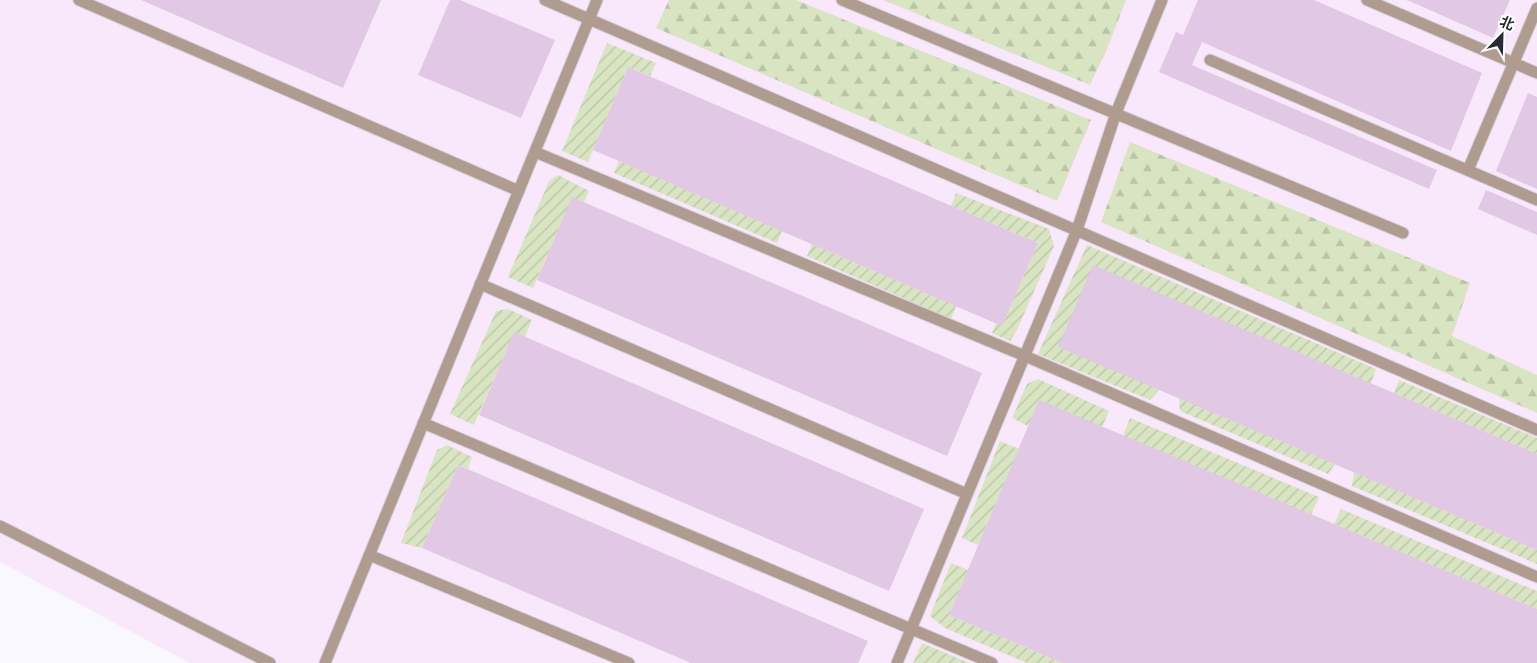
<svg xmlns="http://www.w3.org/2000/svg" width="1537" height="663" font-family="'Sofia Sans Condensed','Noto Sans SC',sans-serif">
	<style>
		.industrial { fill: #f9e8fb }
		.forest { fill: url(#forest-firs) }
		.garden { fill: url(#garden-furrows) }
		.building { fill: #e1c8e5 }
		.lines { fill: none; stroke-linecap: round; stroke-linejoin: round }
		.lane-casing { stroke: #d4d3db; stroke-width: 13 }
		.lane { stroke: #b09b90; stroke-width: 11 }
	</style>
	<defs>
		<pattern id="forest-firs" width="22" height="20" patternUnits="userSpaceOnUse" patternTransform="scale(1.25)"><rect width="22" height="20" fill="#d9e4c2"/><path d="M5 1l3.5 6h-7zM16 11l3.5 6h-7z" fill="#bac4a7"/></pattern>
		<pattern id="garden-furrows" width="10" height="10" patternUnits="userSpaceOnUse" patternTransform="scale(1.25)"><rect width="10" height="10" fill="#d9e4c2"/><path d="M-1 1l2-2M0 10L10 0M9 11l2-2" fill="none" stroke="#bac4a7"/></pattern>
	</defs>
	<rect width="100%" height="100%" fill="#f9f8ff"/>
	<path class="industrial" d="M0,0H1537V663H190L0,562Z"/>
	<path class="forest" d="M669,0H796L1091,120L1057,201L656,28Z
		M883,0H1126L1107,49L1090,85Z
		M1130,142L1470,283L1452,336L1537,375V413L1101,222Z"/>
	<path class="garden" d="M607,43L656,63L650,76L628,67L588,162L562,151Z
		M619,161L782,231L777,243L614,173Z
		M558,175L589,191L584,202L572,198L533,288L508,277L549,181Z
		M956,193L1049,229L1054,246L1017,330L1010,341L992,333L996,323L1002,326L1038,243L951,206Z
		M812,244L956,306L951,319L807,256Z
		M1087,245L1376,369L1371,383L1159,390L1150,400L1038,354Z
		M508,309L532,320L525,337L514,333L474,425L450,414L496,311Z
		M1038,379L1109,411L1102,427L1039,401L1028,426L1012,418L1027,384Z
		M1399,380L1537,438V454L1394,393Z
		M1179,398L1335,464L1328,474L1180,411Z
		M1130,418L1319,497L1311,515L1123,436Z
		M1000,441L1019,449L978,545L962,538Z
		M447,445L472,457L468,469L458,465L422,548L401,543L437,450Z
		M1354,472L1537,550V564L1352,486Z
		M1341,509L1537,591V609L1334,524Z
		M951,563L968,570L949,615L1063,663H1027L945,628L930,616Z
		M922,643L969,663H913Z"/>
	<path class="building" d="M141,0H381L343,88Z
		M450,0H460L555,40L521,118L418,75Z
		M1198,0H1314L1482,73L1451,151L1202,42L1192,65L1437,170L1429,189L1159,72L1176,32L1183,35Z
		M1407,0H1510L1493,38Z
		M628,67L1038,243L1002,326L593,150Z
		M1528,93L1537,97V189L1496,171Z
		M1486,190L1537,212V235L1478,209Z
		M572,197L982,373L947,456L537,280Z
		M1093,265L1537,454V550L1058,347Z
		M514,332L924,509L889,591L479,415Z
		M1039,400L1537,609V663H1063L949,615Z
		M458,465L868,641L858,663H691L422,548Z"/>
	<g class="lines">
		<g class="lane-casing">
			<path id="lane" d="M79,0L519,191
				M545,0L1537,430
				M842,0L1403,233
				M1367,0L1537,73
				M1210,60L1537,200
				M535,152L1025,356L1537,577
				M1468,170L1537,8
				M480,284L967,494
				M423,423L992,663
				M0,526L270,663
				M369,555L629,663
				M325,663L597,0
				M897,663L1077,230L1116,113L1162,0"/>
		</g>
		<use href="#lane" class="lane"/>
	</g>
	<g transform="translate(1502 35) rotate(23)" stroke="#ffffff" stroke-width="4" paint-order="stroke">
	<path d="M0-4L9 19L0 12L-9 19Z" fill="#2c2936"/>
	<text y="-8" font-size="14" font-weight="bold" text-anchor="middle" fill="#2c2936">北</text>
	</g>
</svg>
